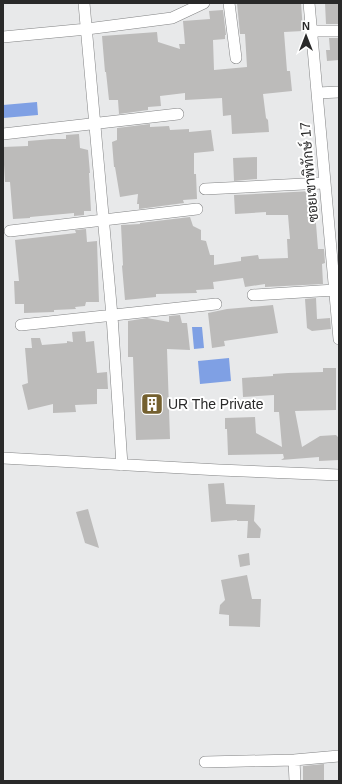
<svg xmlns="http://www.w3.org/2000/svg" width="342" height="784" font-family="Arial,Sarabun,sans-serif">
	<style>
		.water { fill: #7fa0e4 }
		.building { fill: #bcbbba }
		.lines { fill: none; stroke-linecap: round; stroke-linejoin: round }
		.street-casing { stroke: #828384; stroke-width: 12 }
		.street { stroke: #fff; stroke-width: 11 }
		.labels { text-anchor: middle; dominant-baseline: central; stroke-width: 4; stroke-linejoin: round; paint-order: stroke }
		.street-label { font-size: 14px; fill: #292929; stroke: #fff }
		.poi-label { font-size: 14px; fill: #292929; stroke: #fff; text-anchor: start }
	</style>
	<rect width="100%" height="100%" fill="#e8e9ea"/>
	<path class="water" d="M37,102L38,115L3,118V105Z
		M192,327H202L204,348L194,349Z
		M229,358L231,381L200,384L198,361Z"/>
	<path class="building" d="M237,3H301L303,31L284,32L287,71H290L292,91L263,94L266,118L268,120L269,132L232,134L231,115L223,116L222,98L185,100V93L160,96L161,106L148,107V110L119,114L118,100H109L106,72H105L102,36L157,32L158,42L180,49L179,44H185L183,21L210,19L209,11L223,10L226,35H225V39L213,40L214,70L247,67L245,34H240Z
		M325,3H339V24H326Z
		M329,38H339V60L327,61L326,50H330Z
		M150,124V127L169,126L170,130L189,129V132L211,130L214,151L194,153V174H196L197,199L183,200L184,203L139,209V204H137L138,194L120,197L115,167H114L112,142L117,140V128Z
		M79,134L80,148L88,150L90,173H89L91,211H84V215L74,216V213L30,217V218L13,219L10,182H5L3,147L28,146V141L52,139H66V135Z
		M257,157V179L234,181L233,158Z
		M313,191L320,210L315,211L318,249H324L325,263L322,264L323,284L265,287V284L245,287L243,278L213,282L214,289L196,290L197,293L156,294V297L125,300L122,266L123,265L121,225L140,224V223L190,217L193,226L201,230V240L206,241L210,255H214V265L241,261V257L258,255L259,259L288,258L287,239H290L288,215H266V212L235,214L234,195Z
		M86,229L87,242L97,241L99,302H86L85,306L75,307L76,309L54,310V312L24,313V304H15L14,281H19L15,240L76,233L75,230Z
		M316,298L317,319L330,318L331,329L312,331L307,328L305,299Z
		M273,305L278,333L224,341L225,346L212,348L208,313L227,309Z
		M180,315L182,323H187L190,350L167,349L170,439L136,440L133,357H128V321L147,318L169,322V316Z
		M85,331L86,342L94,341L97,373L107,372L108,389H97V404L75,405L76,412L53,413V404L28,410L22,385L28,383L25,348H32L31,338H40L42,345L67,343V341L73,342L72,332Z
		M323,368H336V410L295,411L302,447L320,436L336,435L339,438V460L319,461V457L281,460L284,458L283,454L228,455L227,429H225V418L255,417L256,433L282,447L279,412H274V395L243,397L242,378L273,376V374L288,373L323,372Z
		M224,483L226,504L255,505L254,521L261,529L260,538H247L248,521H237V520L211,522L208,484Z
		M88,509L99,548L85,543L76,512Z
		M249,553L250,565L240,567L238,555Z
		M247,575L252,599H261L260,627L229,626V615L219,614L220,605L225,600L221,580Z
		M324,764V781H303V766Z"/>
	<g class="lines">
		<g class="street-casing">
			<path id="street" d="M84,3L112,316L122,465
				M229,3L236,58
				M309,3L339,339
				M311,31H339
				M3,37L87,29L172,18L204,3
				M317,93L339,92
				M3,134L178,114
				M205,189L324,183
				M10,231L197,209
				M253,295L335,290
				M21,325L216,304
				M3,458L219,470L339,475
				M294,760L295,781
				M205,762L294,760L339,756"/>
		</g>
		<use href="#street" class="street"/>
	</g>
	<defs>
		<g id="building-square" transform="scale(1.15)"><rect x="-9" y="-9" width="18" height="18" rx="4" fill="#74602f" stroke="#fff"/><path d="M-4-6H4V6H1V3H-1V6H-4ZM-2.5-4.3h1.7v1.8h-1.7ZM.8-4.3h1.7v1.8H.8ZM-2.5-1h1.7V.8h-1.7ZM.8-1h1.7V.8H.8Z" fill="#fff"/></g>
	</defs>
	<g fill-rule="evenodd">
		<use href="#building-square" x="152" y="404"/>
	</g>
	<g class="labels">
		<g class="street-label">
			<text transform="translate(309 172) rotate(-95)">ซอยเขาพิทักษ์ 17</text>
		</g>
		<g class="poi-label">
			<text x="168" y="404">UR The Private</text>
		</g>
	</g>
	<rect width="342" height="784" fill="none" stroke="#292929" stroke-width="8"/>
	<g transform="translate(306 36)" stroke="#ffffff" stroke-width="3" paint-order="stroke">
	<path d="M0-3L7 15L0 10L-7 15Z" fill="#292929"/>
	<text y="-6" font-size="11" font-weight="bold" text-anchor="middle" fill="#292929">N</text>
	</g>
</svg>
